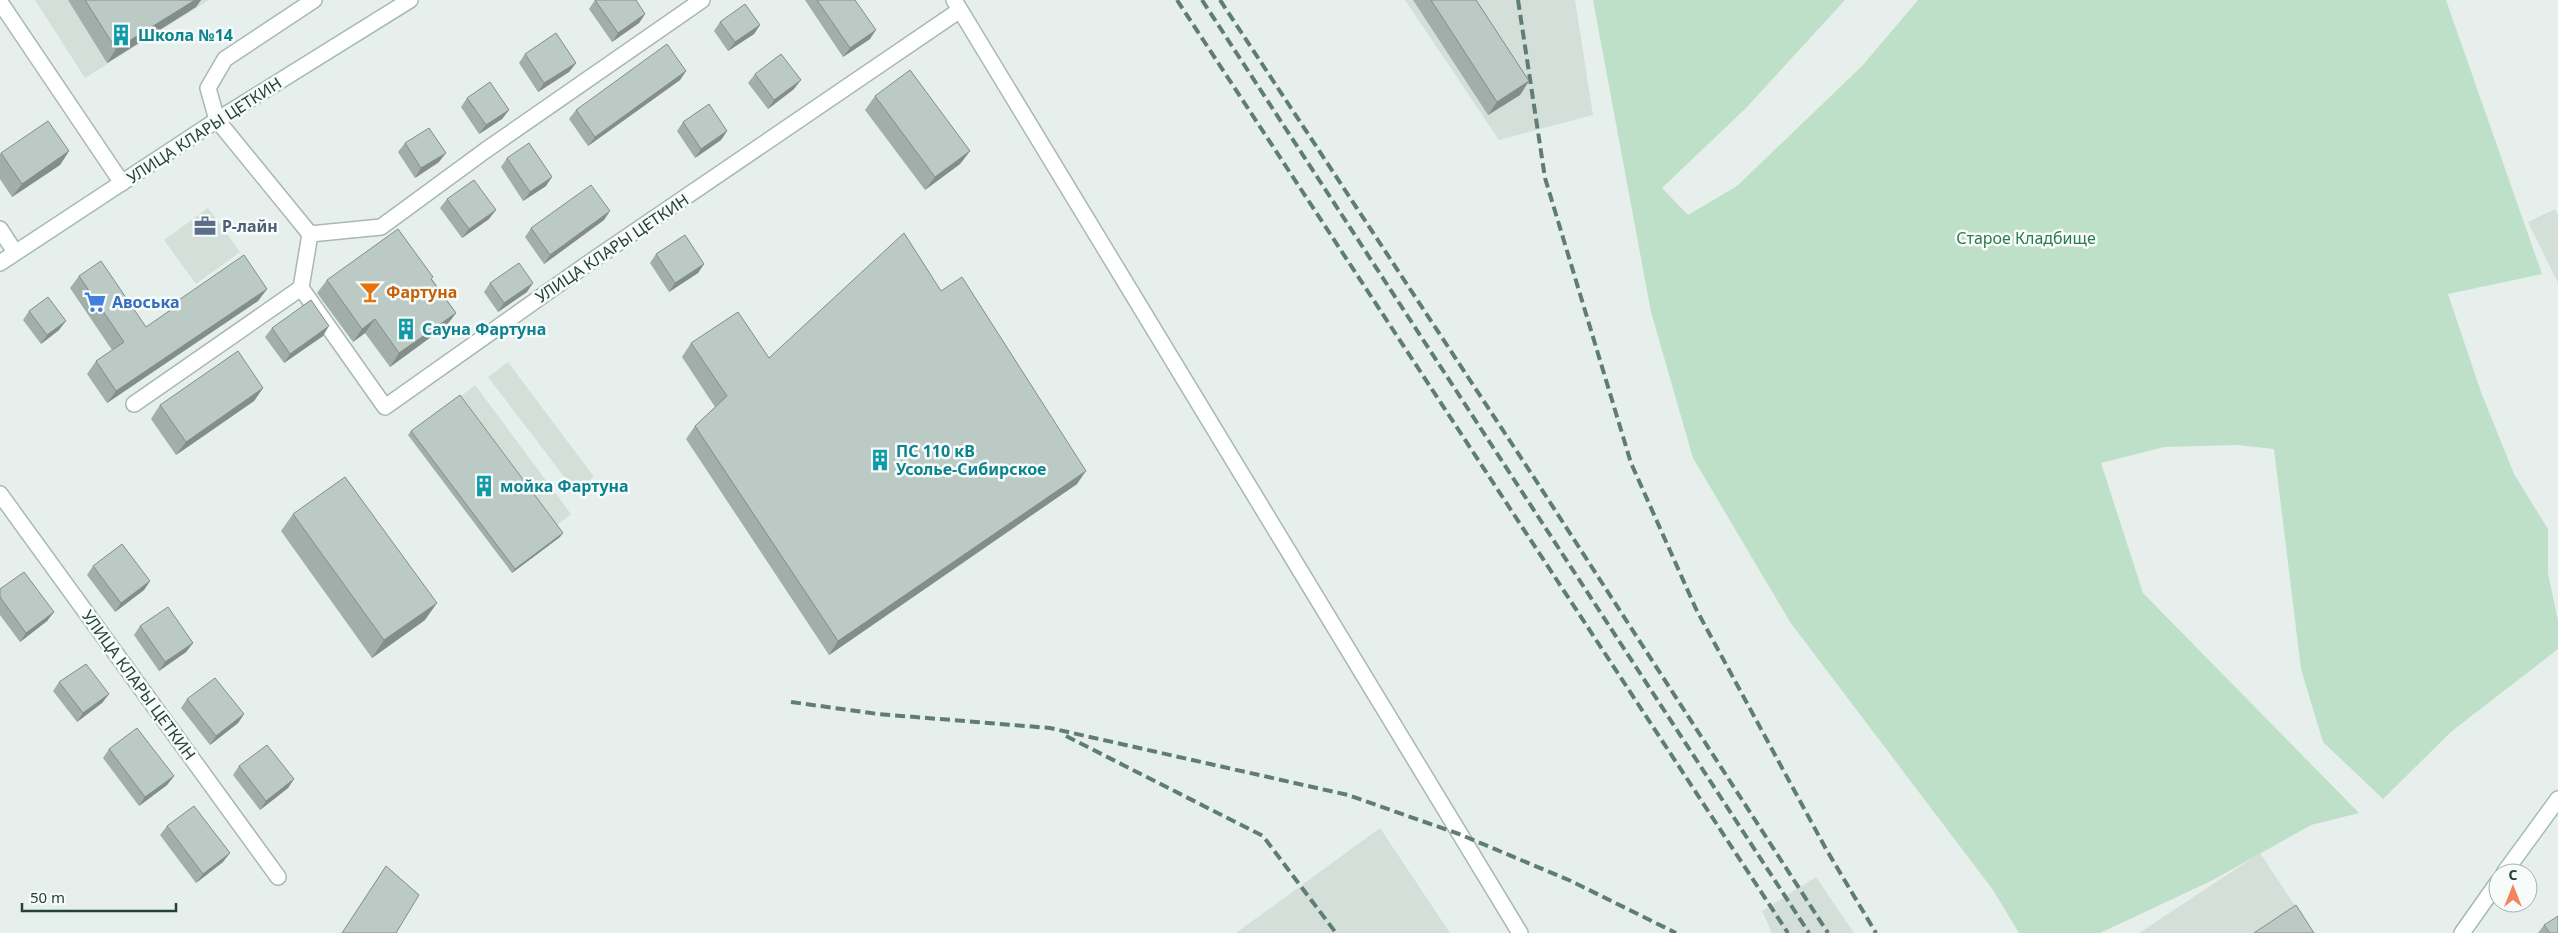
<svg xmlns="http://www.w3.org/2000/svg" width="2558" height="933" font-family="'Noto Sans',sans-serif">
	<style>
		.built { fill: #d4dfda }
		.green { fill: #bfe0c8 }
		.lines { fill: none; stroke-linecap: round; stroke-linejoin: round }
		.street-casing { stroke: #a8b8b2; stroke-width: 18 }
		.secondary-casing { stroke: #a4bbb3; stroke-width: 18 }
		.street { stroke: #fff; stroke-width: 15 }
		.secondary { stroke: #fff; stroke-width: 15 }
		.rail { stroke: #5f7d75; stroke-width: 4; stroke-dasharray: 10 5; stroke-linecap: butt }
		.wall { fill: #a1aea9 }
		.shaded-wall { fill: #838d89 }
		.building { fill: #bbcac4; stroke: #838d89 }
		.labels { text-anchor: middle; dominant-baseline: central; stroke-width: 5; stroke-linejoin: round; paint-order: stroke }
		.culture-label { font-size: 16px; font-weight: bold; fill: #0d838f; stroke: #f7fbf9; text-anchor: start }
		.street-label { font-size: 16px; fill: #24423a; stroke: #f7fbf9 }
		.service-label { font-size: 16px; font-weight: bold; fill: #4e5e75; stroke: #f7fbf9; text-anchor: start }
		.park-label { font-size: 16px; fill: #2d7a4b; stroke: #f7fbf9 }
		.food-label { font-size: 16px; font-weight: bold; fill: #c56008; stroke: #f7fbf9; text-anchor: start }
		.shop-label { font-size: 16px; font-weight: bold; fill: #366cbe; stroke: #f7fbf9; text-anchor: start }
	</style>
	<rect width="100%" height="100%" fill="#e6efeb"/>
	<path class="built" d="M35,0H209L85,78Z
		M1405,0H1575L1593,115L1499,140Z
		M208,208L240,252L196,284L164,240Z
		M2555,209L2558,215V283L2528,222Z
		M508,362L594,477L575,491L488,377Z
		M475,385L571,514L557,525L461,396Z
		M1380,828L1450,933H1236Z
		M2260,853L2313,933H2139Z
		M1816,877L1854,933H1772L1762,911Z"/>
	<path class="green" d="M1593,0H1845L1746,108L1662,188L1688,215L1737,186L1862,66L1918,0H2446L2542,274L2448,294L2481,392L2514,474L2548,529V573L2558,621V649L2452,731L2383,799L2323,742L2301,669L2274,449L2237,445L2164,447L2101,463L2143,593L2359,813L2311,825L2211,881L2100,933H2019L1993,890L1790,622L1693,458L1651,312Z"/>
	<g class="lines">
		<g class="street-casing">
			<path id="street" d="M954,0L1520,933
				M0,2L122,183
				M0,229L15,252
				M310,234L217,120L208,88L225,59L314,0
				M301,288L385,407L593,260L960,10
				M134,404L301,288L310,234L381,227L486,150L702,0
				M0,494L278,877"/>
		</g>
		<g class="secondary-casing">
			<path id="secondary" d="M0,263L217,120L410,0
				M2504,873L2558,799
				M2462,933L2498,882"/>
		</g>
		<use href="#street" class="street"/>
		<use href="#secondary" class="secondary"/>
		<path class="rail" d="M1177,0L1788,933
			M1202,0L1809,933
			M1220,0L1533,476L1828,933
			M1518,0L1545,178L1631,463L1696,609L1826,849L1876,933
			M791,702L878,714L1050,728L1348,795L1459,834L1571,881L1676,933
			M1066,736L1263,836L1336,933"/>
	</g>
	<path class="wall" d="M68,0H201L196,7L107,63Z
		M595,0L645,14L639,23L612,42L589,9Z
		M805,0H855L870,39L843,57Z
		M1413,0H1476L1529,81L1520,95L1488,115Z
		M720,22L760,25L754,34L728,51L714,31Z
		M525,54L576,63L569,72L538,92L519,63Z
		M686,71L680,80L588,146L569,119L576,110Z
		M755,74L794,89L768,109L748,83Z
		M875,96L970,151L960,164L925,190L865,110Z
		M467,98L509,110L502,119L479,134L461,107Z
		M683,122L727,131L721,140L695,158L677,131Z
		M405,143L439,162L415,178L398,152Z
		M69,151L60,165L12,197L0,179V154L1,153Z
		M507,158L546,186L523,201L501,167Z
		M447,199L489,219L462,238L440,208Z
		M604,220L544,264L525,237L531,228Z
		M656,254L704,264L698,273L669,292L650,263Z
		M79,276L146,327L167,313L173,304L267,289L258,301L107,403L87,374L96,361L112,350L70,288Z
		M432,279L456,313L446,326L390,367L365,333L353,342L317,293L327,280Z
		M490,283L527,292L498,312L484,292Z
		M941,291L1077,484L829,655L686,439L695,426L715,407L682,357L691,343L769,358Z
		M29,311L59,330L41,344L23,320Z
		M272,328L323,336L284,363L265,337Z
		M263,388L254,401L176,455L151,419L160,405Z
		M411,431L560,537L512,573L408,435Z
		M293,514L425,620L372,658L281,531Z
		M93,566L150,581L144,590L115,612L87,575Z
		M0,589L54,612L47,621L20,642L0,615Z
		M140,626L193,643L186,652L159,671L134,635Z
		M59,682L109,694L102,703L77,722L53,691Z
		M187,699L244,714L238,723L210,745L181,708Z
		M109,749L174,776L167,785L139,806L103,758Z
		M239,766L294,779L288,788L260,810L233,775Z
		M167,826L223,862L196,883L160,835Z
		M386,866L396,933H342L377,880Z
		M2544,925L2558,933H2538Z"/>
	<path class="shaded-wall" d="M195,0H201L196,7L107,63L116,49Z
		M645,14L639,23L612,42L618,33Z
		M760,25L754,34L728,51L735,42Z
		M876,30L870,39L843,57L850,48Z
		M576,63L569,72L538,92L544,83Z
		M686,71L680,80L588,146L595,137Z
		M801,80L794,89L768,109L774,100Z
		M1529,81L1520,95L1488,115L1497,102Z
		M509,110L502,119L479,134L486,125Z
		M727,131L721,140L695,158L701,149Z
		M69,151L60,165L12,197L22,184Z
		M970,151L960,164L925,190L935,177Z
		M446,153L439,162L415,178L421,168Z
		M552,177L546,186L523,201L530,192Z
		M496,210L489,219L462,238L469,229Z
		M610,211L604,220L544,264L550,255Z
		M704,264L698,273L669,292L675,283Z
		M533,283L527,292L498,312L504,303Z
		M267,289L258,301L107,403L116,391Z
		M456,313L446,326L390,367L399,353Z
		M375,319L365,333L353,342L362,329Z
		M66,321L59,330L41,344L47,335Z
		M329,326L323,336L284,363L290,354Z
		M263,388L254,401L176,455L186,442Z
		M1086,471L1077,484L829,655L838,641Z
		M563,533L560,537L512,573L515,569Z
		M150,581L144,590L115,612L121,603Z
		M437,603L425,620L372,658L384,640Z
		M54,612L47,621L20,642L26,633Z
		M193,643L186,652L159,671L165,662Z
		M109,694L102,703L77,722L83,713Z
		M244,714L238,723L210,745L216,736Z
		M174,776L167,785L139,806L145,797Z
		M294,779L288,788L260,810L266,801Z
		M230,853L223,862L196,883L203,874Z"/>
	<path class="building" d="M85,0H195L116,49Z
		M595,0H636L645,14L618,33Z
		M817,0H855L876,30L850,48Z
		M1431,0H1476L1529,81L1497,102Z
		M745,4L760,25L735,42L720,22Z
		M556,33L576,63L544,83L525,54Z
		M667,44L686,71L595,137L576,110Z
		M781,54L801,80L774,100L755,74Z
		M910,70L970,151L935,177L875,96Z
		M490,82L509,110L486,125L467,98Z
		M709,104L727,131L701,149L683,122Z
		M48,121L69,151L22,184L1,153Z
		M429,128L446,153L421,168L405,143Z
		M529,143L552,177L530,192L507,158Z
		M474,180L496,210L469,229L447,199Z
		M591,185L610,211L550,255L531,228Z
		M398,229L433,277L431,279L456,313L399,353L375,319L362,329L327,280Z
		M904,233L941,291L962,277L1086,471L838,641L695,426L727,396L691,343L738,312L769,358Z
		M685,235L704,264L675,283L656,254Z
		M244,255L267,289L116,391L96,361L124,342L79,276L101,261L146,327L175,307L173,304Z
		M519,263L533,283L504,303L490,283Z
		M48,297L66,321L47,335L29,311Z
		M311,300L329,326L290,354L272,328Z
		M238,351L263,388L186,442L160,405Z
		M460,395L563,533L515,569L411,431Z
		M345,477L437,603L384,640L293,514Z
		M122,544L150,581L121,603L93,566Z
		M24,572L54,612L26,633L0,597V589Z
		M168,607L193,643L165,662L140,626Z
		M86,664L109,694L83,713L59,682Z
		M215,678L244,714L216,736L187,699Z
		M137,728L174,776L145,797L109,749Z
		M267,745L294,779L266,801L239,766Z
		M194,806L230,853L203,874L167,826Z
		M386,866L419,895L396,933H342Z
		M2296,905L2314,933H2254Z
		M2558,916V933H2550L2544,925Z"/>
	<defs>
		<g id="building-bare" transform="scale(1.725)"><path d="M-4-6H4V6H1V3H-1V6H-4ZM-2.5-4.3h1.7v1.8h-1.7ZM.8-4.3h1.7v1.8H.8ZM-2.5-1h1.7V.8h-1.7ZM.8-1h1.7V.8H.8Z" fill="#0f9aa8" stroke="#f7fbf9" stroke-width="2.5" paint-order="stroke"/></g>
		<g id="office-bare" transform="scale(1.725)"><path d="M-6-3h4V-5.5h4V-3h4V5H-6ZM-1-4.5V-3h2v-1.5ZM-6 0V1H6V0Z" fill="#5c6f8a" stroke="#f7fbf9" stroke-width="2.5" paint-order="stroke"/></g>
		<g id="bar-bare" transform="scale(1.725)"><path d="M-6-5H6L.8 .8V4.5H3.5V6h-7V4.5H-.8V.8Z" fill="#e8710a" stroke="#f7fbf9" stroke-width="2.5" paint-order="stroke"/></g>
		<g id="supermarket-bare" transform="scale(1.725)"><path d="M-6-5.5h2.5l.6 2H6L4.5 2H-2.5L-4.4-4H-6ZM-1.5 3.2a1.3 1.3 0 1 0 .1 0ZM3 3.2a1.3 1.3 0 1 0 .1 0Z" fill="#3f7fe0" stroke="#f7fbf9" stroke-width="2.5" paint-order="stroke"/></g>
	</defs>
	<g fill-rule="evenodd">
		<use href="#building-bare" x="121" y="35"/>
		<use href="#office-bare" x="205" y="226"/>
		<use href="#bar-bare" x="370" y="292"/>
		<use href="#supermarket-bare" x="95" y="302"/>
		<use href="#building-bare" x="406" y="329"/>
		<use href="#building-bare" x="880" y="460"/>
		<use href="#building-bare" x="484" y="486"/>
	</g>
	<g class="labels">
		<g class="culture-label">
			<text x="138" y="35">Школа №14</text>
			<text x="422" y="329">Сауна Фартуна</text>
			<text x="896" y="451">ПС 110 кВ<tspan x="896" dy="18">Усолье-Сибирское</tspan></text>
			<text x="500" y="486">мойка Фартуна</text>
		</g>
		<g class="street-label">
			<text transform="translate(204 130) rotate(-33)">УЛИЦА КЛАРЫ ЦЕТКИН</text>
			<text transform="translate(612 248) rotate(-34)">УЛИЦА КЛАРЫ ЦЕТКИН</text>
			<text transform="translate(139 685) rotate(54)">УЛИЦА КЛАРЫ ЦЕТКИН</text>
		</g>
		<g class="service-label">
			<text x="222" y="226">Р-лайн</text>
		</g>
		<g class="park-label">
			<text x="2026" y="238">Старое Кладбище</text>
		</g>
		<g class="food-label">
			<text x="386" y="292">Фартуна</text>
		</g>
		<g class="shop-label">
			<text x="112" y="302">Авоська</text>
		</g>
	</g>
	<g transform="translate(2513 888)"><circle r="24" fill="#f7fbf9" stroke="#a3b1ad"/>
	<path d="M0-4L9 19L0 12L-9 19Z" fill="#f4845f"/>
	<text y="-8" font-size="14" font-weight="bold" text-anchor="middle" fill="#24423a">С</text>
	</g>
	<path d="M22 903v8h154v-8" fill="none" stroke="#24423a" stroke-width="2.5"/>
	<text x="30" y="903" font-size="15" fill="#24423a" stroke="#f7fbf9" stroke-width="4" paint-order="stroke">50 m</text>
</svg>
